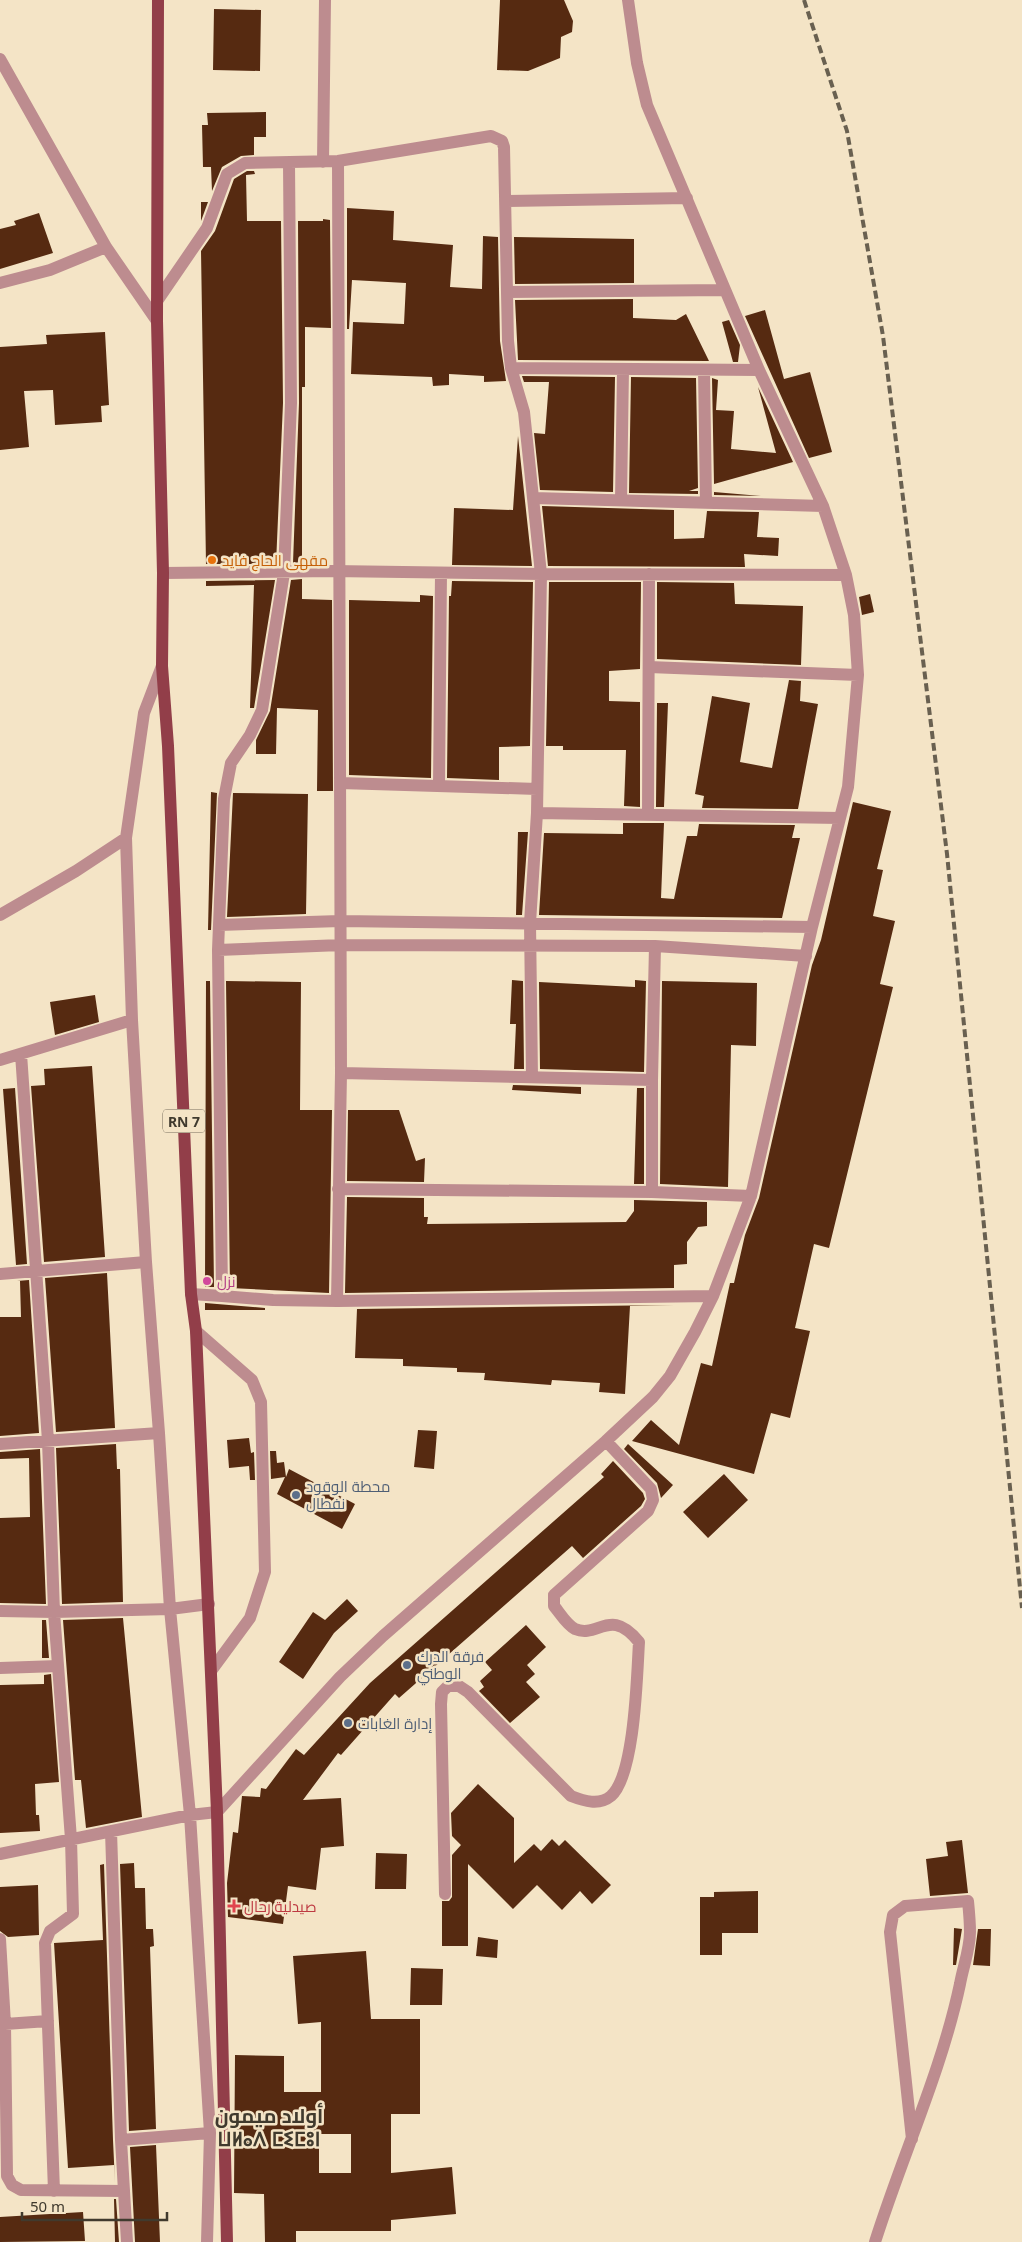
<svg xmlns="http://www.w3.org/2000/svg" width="1022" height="2242" font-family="'Noto Sans',Cairo,'Noto Sans Tifinagh',sans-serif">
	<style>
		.building { fill: #562a11; fill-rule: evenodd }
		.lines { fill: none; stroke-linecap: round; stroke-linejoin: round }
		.minor { stroke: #bd8c8f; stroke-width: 12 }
		.major { stroke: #923e49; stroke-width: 12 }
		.rail { stroke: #696050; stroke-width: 4; stroke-dasharray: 8 4; stroke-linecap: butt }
		.food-dot { fill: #e8710a; stroke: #f4e4c6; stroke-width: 2 }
		.hotel-dot { fill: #d1479c; stroke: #f4e4c6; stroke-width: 2 }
		.service-dot { fill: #5c6f8a; stroke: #f4e4c6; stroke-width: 2 }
		.health-dot { fill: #e0444e; stroke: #f4e4c6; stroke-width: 2 }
		.labels { text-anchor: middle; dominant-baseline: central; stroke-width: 5; stroke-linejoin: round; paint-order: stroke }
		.shield { fill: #f4e4c6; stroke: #766d5c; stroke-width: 1 }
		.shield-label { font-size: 14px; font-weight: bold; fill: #403a2e }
		.food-label { font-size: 15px; fill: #c56008; stroke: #f4e4c6; text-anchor: start }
		.hotel-label { font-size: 15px; fill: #b23c85; stroke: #f4e4c6; text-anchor: start }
		.service-label { font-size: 15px; fill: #4e5e75; stroke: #f4e4c6; text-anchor: start }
		.health-label { font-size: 15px; fill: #be3a42; stroke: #f4e4c6; text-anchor: start }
		.district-label { font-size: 20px; font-weight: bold; fill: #403a2e; stroke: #f4e4c6 }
	</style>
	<rect width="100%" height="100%" fill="#f4e4c6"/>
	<path class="building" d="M500,0H564L573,21L572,32L561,37L560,58L528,71L497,70Z
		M214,9L261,10L260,71L213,70Z
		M266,112V137H254V155L241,156L222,167L212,191L211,167H203L202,125H208L207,113Z
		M247,171H254L255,174L246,175L247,221H281L283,403L276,564H206L201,251L215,231L234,179Z
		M201,202H208L201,221Z
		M347,208L394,211L393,240L453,245L450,287L482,289L483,236L498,237L500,341L506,381L484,382V376L449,374V385L433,386L432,377L351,374L353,322L404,324L406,283L352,280L349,329H347Z
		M39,213L53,253L0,269V229L16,225L14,221Z
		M323,219L330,220L331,328L305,327V387H302V563H293L299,403L298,221H323Z
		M514,237L634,239V283L515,284Z
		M633,299V318L676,320L686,314L709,361L518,360L515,300Z
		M765,310L784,379L810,372L832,452L809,458L745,316Z
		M729,320L740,345L738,362H733L722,322Z
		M105,332L109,405L101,406L102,422L55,425L53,390L24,391L29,447L0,450V347L47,344L46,335Z
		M522,376L615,377L613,492L540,490L534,433L545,434L549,382H524Z
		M631,377L696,378L698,488L689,491H698V494L629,493Z
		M712,378L718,380L716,410L734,411L731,449L776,453L758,387L793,462L714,484Z
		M518,436L532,566L452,565L454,508L513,510Z
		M714,492L761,496L714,495Z
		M542,506L674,510V539L704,538L707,511L759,512L757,537L779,538L778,556L744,554L745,567L548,566Z
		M302,579V599L332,600L333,791H317L318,710L277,708L276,754H256V740L270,711L291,580Z
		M275,580L254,708H250L254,585L206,586V581Z
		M452,581L533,582L530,746L499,747V780L447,778L449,596H451Z
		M549,582H641L640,669L609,671V701L640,702V807L624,806L626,750H563V746H546Z
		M657,582L734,583L735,604L803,606L801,665L657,659Z
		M870,594L874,612L862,615L859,597Z
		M420,595L433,596L431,778L349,775V600L420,602Z
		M789,680L801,681L800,701L818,704L798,809L702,808L704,796L695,794L712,696L750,703L740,762L772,768Z
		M657,703H668L664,807H656Z
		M211,792L217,793L211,930H208Z
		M233,793L308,794L306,914L227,917Z
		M853,802L891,811L877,869L883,870L873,916L895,921L880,984L893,987L829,1248L814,1244L795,1328L810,1331L790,1418L771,1413L754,1474L632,1441L651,1420L679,1445L701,1363L712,1366L730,1283H734L745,1235L759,1198L812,965L821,940Z
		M623,823H664L661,898L674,899L687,836H697L699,824L795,825L792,838H800L782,918L539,915L544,833L623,834Z
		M518,832H528L522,915H516Z
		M512,980L523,981L524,1069H514L516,1024H510Z
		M635,980L646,981L644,1072L540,1069L539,982L635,987Z
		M206,981H210L214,1287H205Z
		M226,981L301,982L300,1110H332L329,1293L230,1288Z
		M662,981L757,983L756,1046L731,1045L728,1187L660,1184Z
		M95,995L99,1022L55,1035L50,1002Z
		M92,1066L105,1257L44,1262L31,1086L45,1085L44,1069Z
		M513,1085L581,1087V1094L512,1090Z
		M15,1088L27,1264L16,1265L3,1089Z
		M631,1088H644V1184H634L637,1088Z
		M348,1110H399L416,1161L425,1158L424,1182L347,1181Z
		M347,1197L424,1198V1217H428L427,1224L626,1222L634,1211V1200L707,1202V1226L698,1227L687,1242V1264L674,1265V1288L345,1293Z
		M107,1273L115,1428L56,1432L45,1278Z
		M29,1280L39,1433L0,1436V1317H21L20,1281H17Z
		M205,1303L265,1308V1310H205Z
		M674,1305L630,1306L625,1394L599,1392L600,1383L552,1380L551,1385L484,1380L485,1373L457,1372V1368L403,1366V1359L355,1358L357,1309Z
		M418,1430L437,1431L434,1469L414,1467Z
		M249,1438L251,1453L254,1452L255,1480H250L249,1466L229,1468L227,1440Z
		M116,1444L117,1469H120L123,1602L62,1604L56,1448Z
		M628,1444L673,1485L661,1498L657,1483L624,1449Z
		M40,1449L46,1604L0,1603V1518L30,1517L29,1458L0,1459V1452Z
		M270,1451H276L277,1463L284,1462L286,1477L289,1469L355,1504L342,1529L277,1494L285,1477L271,1479Z
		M613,1461L643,1493L645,1499L641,1506L583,1558L572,1546L399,1698L395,1694L341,1755L338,1753L303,1800L341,1798L344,1846L321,1848L316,1890L288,1886L283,1924L228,1917L227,1883L233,1832L238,1833L242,1796L260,1797L261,1788L266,1789L296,1749L304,1755L370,1683L604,1477L601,1474Z
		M724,1474L748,1500L708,1538L683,1512Z
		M347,1599L358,1611L334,1633L303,1679L279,1662L313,1612L325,1620Z
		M123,1618L142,1817L86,1828L81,1780H75L63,1620Z
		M42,1620H46L49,1658H42Z
		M526,1625L546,1647L527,1665L535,1674L526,1682L540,1697L510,1723L479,1691L484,1687L480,1681L492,1670L485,1662Z
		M51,1674L59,1782L35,1784L36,1815H39L40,1831L0,1833V1685L44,1684V1675Z
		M478,1784L514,1818V1863L534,1844L541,1851L552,1839L559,1846L565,1840L611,1885L592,1904L580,1891L562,1910L537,1885L513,1909L468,1864V1946H442V1901H449L452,1897V1855L461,1845L452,1836L451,1813Z
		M962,1840L968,1893L930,1896L926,1859L948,1856L946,1842Z
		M376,1853L407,1854L406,1889H375Z
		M134,1863L135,1888H145L146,1929H153L154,1946L150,1947L156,2129L129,2131L120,1864Z
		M104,1864L113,2140L115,2183L114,2165L68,2168L54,1943L103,1940L100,1865Z
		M38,1885L39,1935L8,1937L0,1931V1887Z
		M758,1891V1933H722V1955H700V1897H714V1892Z
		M954,1928L962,1929L956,1965H953Z
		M978,1929H991L990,1966L973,1965Z
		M478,1937L498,1940L497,1958L476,1956Z
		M366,1951L371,2019H420V2114H391V2173L452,2167L456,2214L391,2220V2231H296V2242H265L264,2194L234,2193L235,2055L284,2056V2092H321V2022L298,2024L293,1956ZM319,2134H351V2173H319Z
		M411,1968L443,1969L442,2005H410Z
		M156,2145L160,2242H135L130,2147Z
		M114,2199H116L119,2242H115Z
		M83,2212L85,2241L0,2242V2217Z"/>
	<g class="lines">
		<path class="minor" d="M0,59L106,247L157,321
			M338,161C341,465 341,769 341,1073
			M323,162L325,0
			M289,163L291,403L284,573L262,710L250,735L231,763L224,799L218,950L222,1296L273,1300L337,1301
			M506,201L687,198
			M0,283L50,270L106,247
			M507,292L725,290
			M157,301L207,228L227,174L245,163L338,161L491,136L502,141L504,147L508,341L511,368L524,412L541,574L332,571L163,573
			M511,368L759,370
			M704,370L706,503
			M533,498L823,506
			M621,500L623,369
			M649,667L858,675
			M340,783L537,789
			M439,785L441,573
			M537,813L840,818
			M648,815L649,574
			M126,838L132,1020
			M0,915L76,871L126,838L144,713L162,666
			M219,925L340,921L812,927
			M218,950L341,945L655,946L806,956
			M21,1054L48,1441L54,1612L71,1839L73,1914L50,1931L45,1943L54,2191
			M0,1060L132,1020L146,1262
			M532,1077L530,923L537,813L541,574L846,575
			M652,1080L655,946
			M338,1189L652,1192V1080L341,1073L337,1301L713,1296
			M652,1192L751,1196
			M0,1274L146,1262L159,1433L0,1444
			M191,1294L222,1296
			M196,1331L252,1380L261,1402L265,1572L250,1618L211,1671
			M0,1611L54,1612L170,1609L159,1433
			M0,1668L58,1666
			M111,1831L121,2140L210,2133L190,1815L170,1609L209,1604
			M0,1854L190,1815L217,1812L340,1677L383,1636L606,1441L653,1397L670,1376L695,1332L713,1296L751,1196L812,927L848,787L858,675L854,615L846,575L823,506L759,370L647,105L637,63L628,0
			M445,1894L441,1704L442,1692L448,1686H459L468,1692L571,1796C584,1801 599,1806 611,1796C635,1775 637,1674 639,1642C610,1606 598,1639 575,1629C566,1624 560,1613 554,1606V1595L648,1511L653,1500L651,1489L606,1441
			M0,1939L5,2024L7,2176L12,2185L21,2190L124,2191
			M5,2024L48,2021
			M121,2140L127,2242
			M207,2242L210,2133
			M875,2242C902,2156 941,2073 960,1984C963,1967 970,1949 970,1932C970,1921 969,1911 968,1901L905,1906L893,1915L890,1932L912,2139"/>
		<path class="major" d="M158,0L157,321L163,573L162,666L168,746L191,1294L196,1331L217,1812L227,2242"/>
		<path class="rail" d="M804,0L847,131L883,336L947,854L1022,1608"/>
	</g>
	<circle class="food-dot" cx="212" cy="560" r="5"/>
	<circle class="hotel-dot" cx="207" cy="1281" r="5"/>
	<g class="service-dot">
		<circle cx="296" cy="1495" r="5"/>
		<circle cx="407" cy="1665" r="5"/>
		<circle cx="348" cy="1723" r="5"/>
	</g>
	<path class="health-dot" d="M231.5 1898.5h5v5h5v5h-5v5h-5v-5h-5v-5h5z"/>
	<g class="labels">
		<rect class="shield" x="163" y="1109.5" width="42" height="23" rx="4"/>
		<g class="shield-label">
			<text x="184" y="1121">RN 7</text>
		</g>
		<g class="food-label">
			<text x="222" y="560">مقهى الحاج فايد</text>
		</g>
		<g class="hotel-label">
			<text x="217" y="1281">نزل</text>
		</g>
		<g class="service-label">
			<text x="306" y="1486">محطة الوقود<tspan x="306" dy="17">نفطال</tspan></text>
			<text x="417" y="1656">فرقة الدرك<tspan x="417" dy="17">الوطني</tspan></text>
			<text x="358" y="1723">إدارة الغابات</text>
		</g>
		<g class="health-label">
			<text x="244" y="1906">صيدلية رحال</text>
		</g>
		<g class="district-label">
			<text x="269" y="2115">أولاد ميمون<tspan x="269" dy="23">ⵡⵍⴰⴷ ⵎⵉⵎⵓⵏ</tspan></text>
		</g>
	</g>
	<path d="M22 2212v8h145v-8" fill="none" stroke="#403a2e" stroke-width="2.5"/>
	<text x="30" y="2212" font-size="15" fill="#403a2e" stroke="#f4e4c6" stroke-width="4" paint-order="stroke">50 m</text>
</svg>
